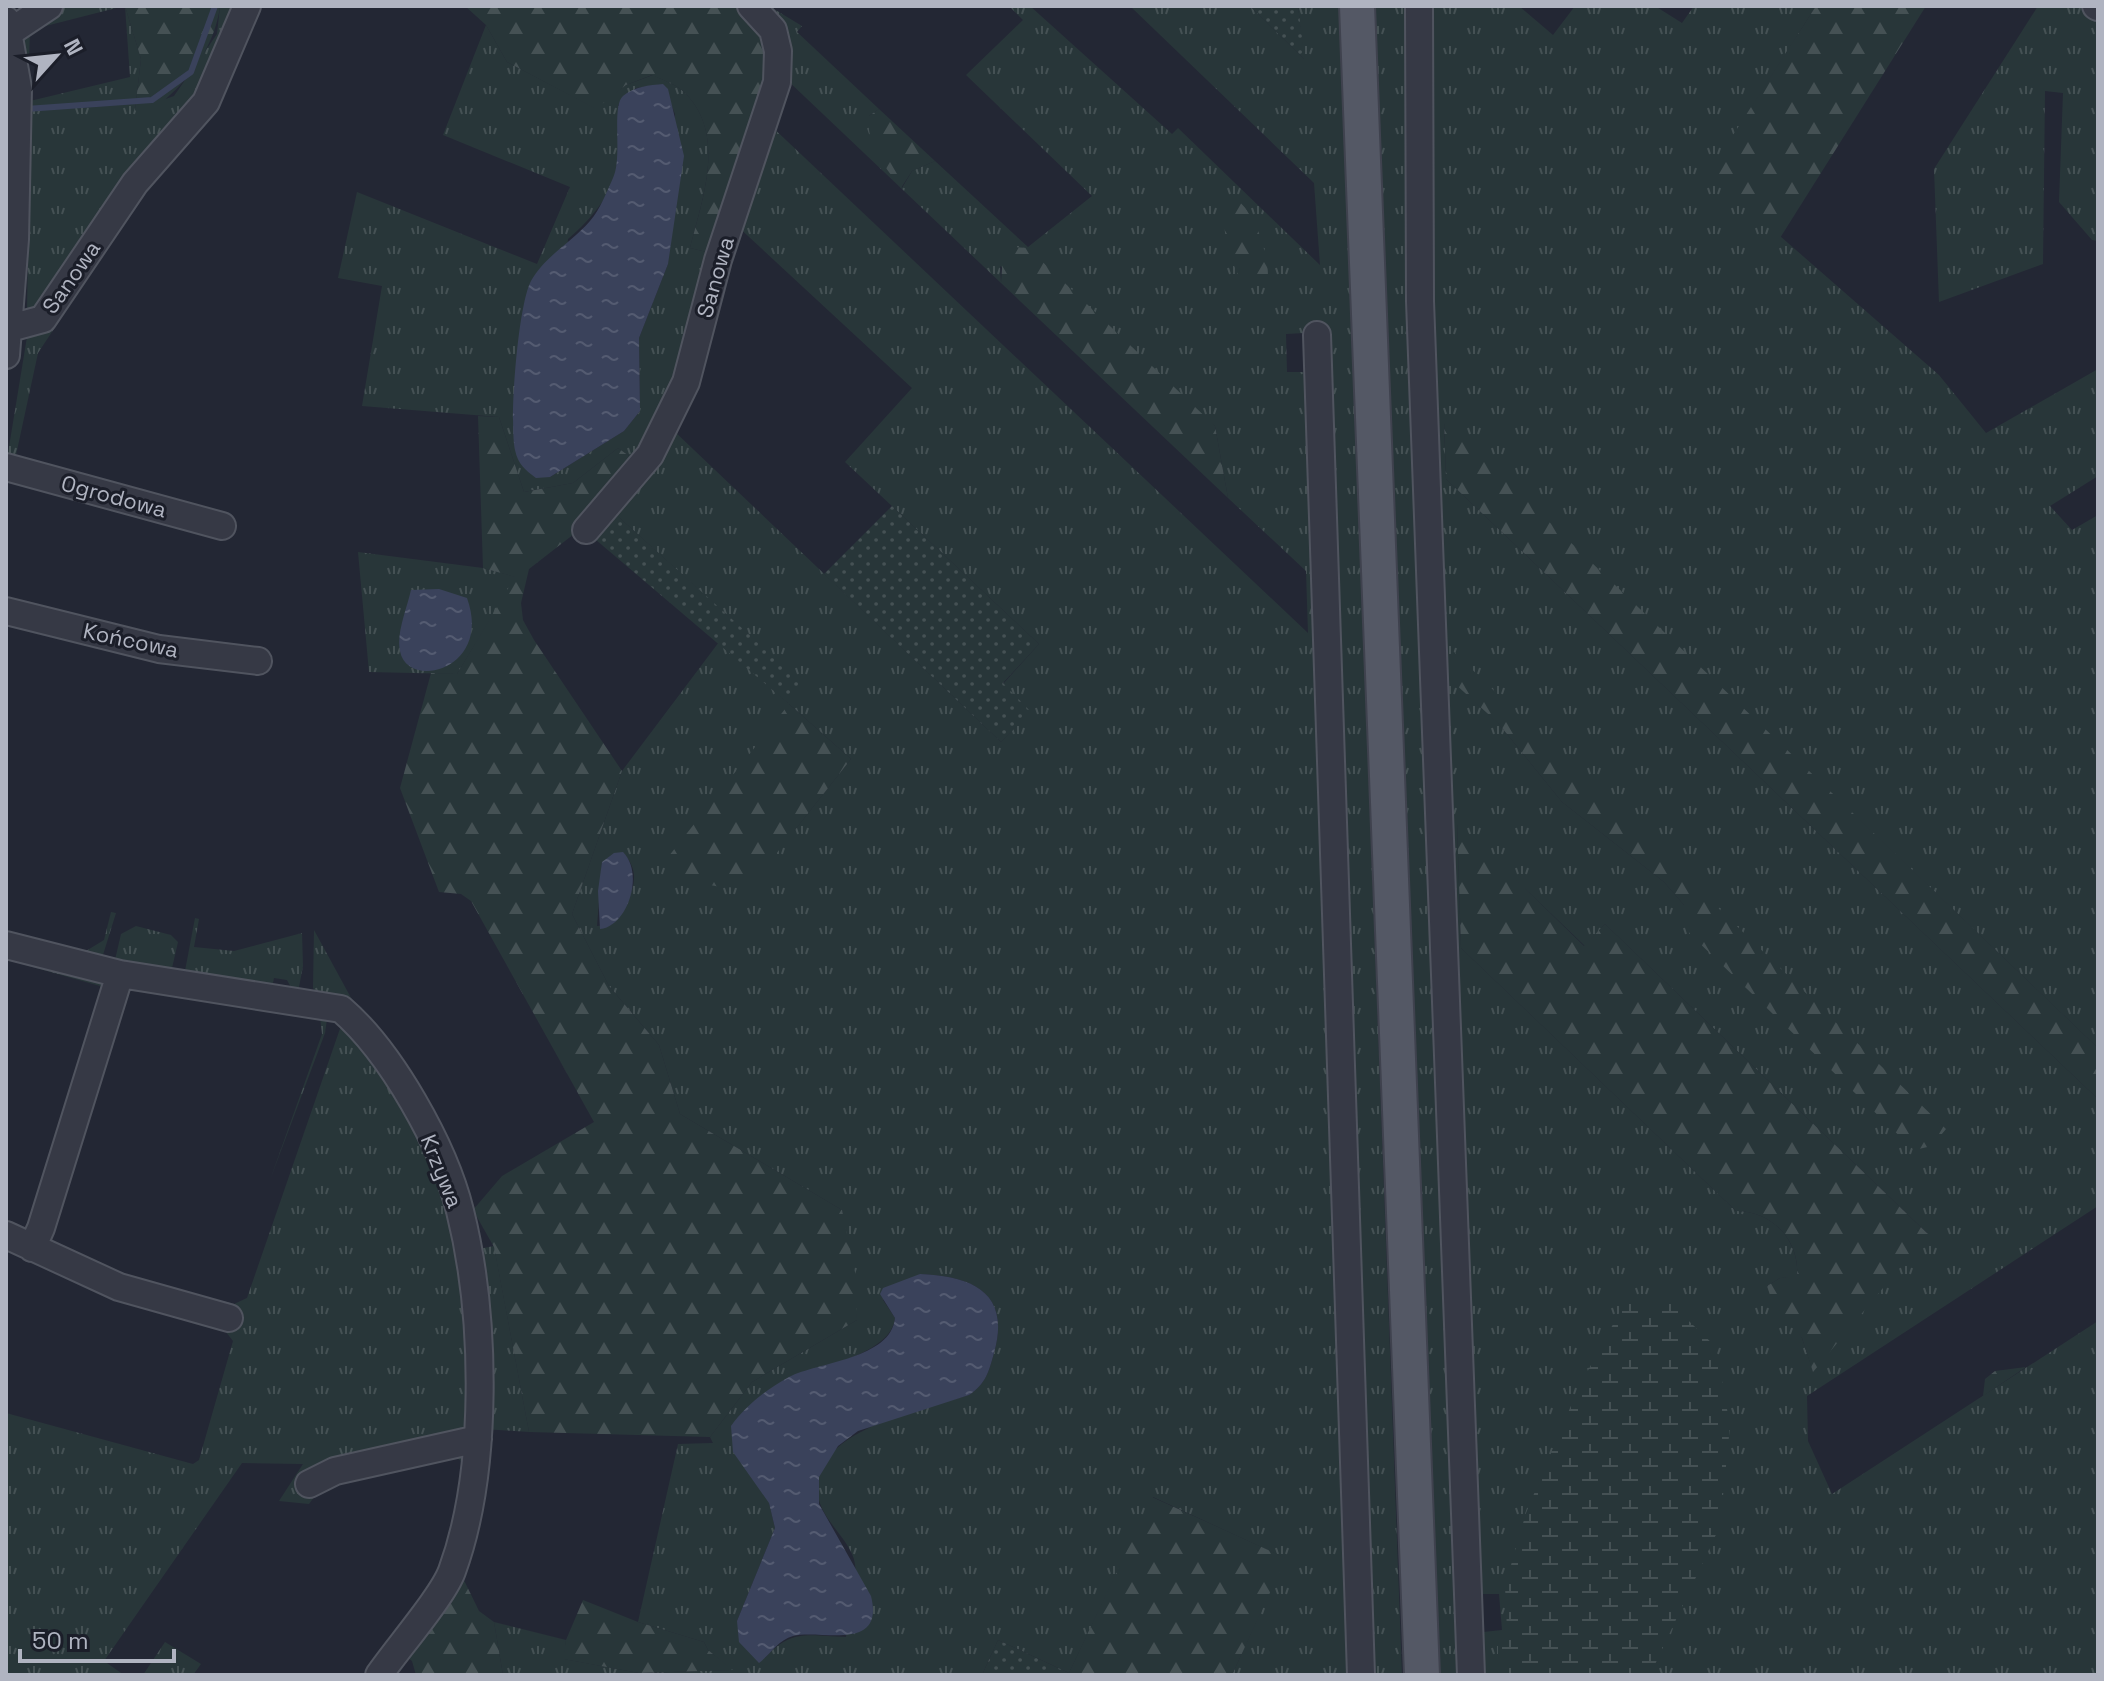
<svg xmlns="http://www.w3.org/2000/svg" width="2104" height="1681" font-family="'Space Grotesk',sans-serif">
	<style>
		.grass { fill: url(#grass-tufts); fill-rule: evenodd }
		.forest { fill: url(#forest-firs) }
		.wetland { fill: url(#wetland-marsh) }
		.park { fill: url(#park-dots) }
		.water { fill: url(#water-ripples) }
		.lines { fill: none; stroke-linecap: round; stroke-linejoin: round }
		.stream { stroke: #3a425b; stroke-width: 6 }
		.minor-casing { stroke: #50545f; stroke-width: 30 }
		.major-casing { stroke: #3f424e; stroke-width: 38 }
		.minor { stroke: #363945; stroke-width: 26 }
		.major { stroke: #545865; stroke-width: 34 }
		.labels { text-anchor: middle; dominant-baseline: central; stroke-width: 6; stroke-linejoin: round; paint-order: stroke }
		.street-label { font-size: 22px; fill: #b0b4c1; stroke: #1b1e29 }
	</style>
	<defs>
		<pattern id="grass-tufts" width="24" height="20" patternUnits="userSpaceOnUse" patternTransform="scale(2)"><rect width="24" height="20" fill="#283639"/><path d="M3 7l-1-3M5 7V3M7 7l1-3M15 17l-1-3M17 17v-4M19 17l1-3" fill="none" stroke="#455154"/></pattern>
		<pattern id="forest-firs" width="22" height="20" patternUnits="userSpaceOnUse" patternTransform="scale(2)"><rect width="22" height="20" fill="#283639"/><path d="M5 1l3.5 6h-7zM16 11l3.5 6h-7z" fill="#455154"/></pattern>
		<pattern id="wetland-marsh" width="20" height="14" patternUnits="userSpaceOnUse" patternTransform="scale(2)"><rect width="20" height="14" fill="#283639"/><path d="M1 5h8M5 5V1M11 12h8M15 12V8" fill="none" stroke="#455154"/></pattern>
		<pattern id="park-dots" width="8" height="8" patternUnits="userSpaceOnUse" patternTransform="scale(2)"><rect width="8" height="8" fill="#283639"/><path d="M2 2h.1M6 6h.1" fill="none" stroke="#455154" stroke-width="1.8" stroke-linecap="round"/></pattern>
		<pattern id="water-ripples" width="26" height="14" patternUnits="userSpaceOnUse" patternTransform="scale(2)"><rect width="26" height="14" fill="#3a425b"/><path d="M2 4q2-2 4 0t4 0M15 11q2-2 4 0t4 0" fill="none" stroke="#545b71"/></pattern>
	</defs>
	<rect width="100%" height="100%" fill="#232734"/>
	<path class="grass" d="M55,6H124L30,30L28,89L20,40L24,31Z
		M125,6L141,59L135,110L174,96L217,34L220,6H240L214,78L41,312L27,314L30,101L130,77Z
		M758,6H769L802,26L797,32L879,109L869,116L902,188L912,171L935,161L1028,247L1092,196L966,75L1023,20L1009,6H1030L1172,134L1178,128L1320,265L1314,183L1130,6H1250L1304,59L1298,6H1340L1402,1675H1367L1323,332L1286,334L1287,372H1304L1312,379L1356,1675H1232L1285,1558L1153,1497L1069,1673L998,1640L982,1675H503L494,1622L566,1640L564,1659L639,1673L732,1670L708,1650L704,1642L638,1622L678,1444L713,1443L710,1437L752,1382L857,1320L842,1210L680,1114L659,1045L609,986L572,914L622,771L719,642L788,703L804,685L612,511L673,430L1001,742L1030,712L1003,684L1039,644L845,462L912,388L735,224L769,124L1308,633L1306,571L1228,498L1215,426L1000,266L1001,283L785,78ZM789,704L851,759L794,831ZM623,853C647,877 627,903 611,925L597,926L602,862ZM920,1274C973,1276 1011,1293 994,1353C989,1371 986,1384 969,1395C924,1409 801,1432 819,1500C825,1523 852,1542 855,1564C858,1586 848,1615 846,1637C808,1636 792,1628 765,1658L737,1621L775,1528L769,1503L792,1376C820,1367 891,1354 895,1318L883,1300Z
		M1373,6H1413L1411,413L1417,417L1466,1675H1435Z
		M1424,6H1519L1553,35L1575,6H1655L1682,23L1694,6H1816L1709,174L1939,375L1986,433L2098,369V476L2050,506L2072,530L2098,515V1048L1444,423L1446,479L2098,1099V1206L1807,1396L1808,1441L1832,1494L2098,1321V1675H1476L1474,1633L1502,1630L1499,1594H1483L1476,1589L1471,1573ZM1453,682L1946,1129L1684,922V905L1664,882L1562,802L1498,723ZM1457,824L1585,946L1605,924L1927,1233L1813,1371L1802,1338L1767,1286L1780,1278L1797,1277C1800,1240 1772,1211 1736,1211L1461,948Z
		M2038,6H2079L2098,16V241L2092,240L2059,202L2063,93L2045,91L2043,264L1939,302L1934,169Z
		M486,25L507,62L595,108L626,85L653,75C662,80 678,85 685,93C727,135 702,199 690,248L715,254L683,376L639,463L618,448L573,483L524,492L499,417L362,406L382,286L338,278L357,192L537,264L570,187L443,135ZM663,84L675,114L668,264L639,338L640,411L624,431L550,477L568,239C591,220 618,188 620,156C622,139 618,121 618,105L636,88Z
		M78,286L81,288L38,353L16,455L29,465L8,453L27,337Z
		M358,552L483,568L516,577L457,674L369,672Z
		M111,912L116,913L102,958L6,933L86,951L104,940Z
		M195,918L199,919L194,947L234,951L302,933L303,966L299,987L293,991L287,980L274,978L273,983L266,989L191,978L185,971Z
		M136,926L171,935L178,942L172,968L165,975L115,960L121,934Z
		M314,930L356,1007L318,996L313,988Z
		M20,956L103,977L106,994L100,986L15,962Z
		M328,1012L325,1033L270,1180L322,1034L320,1017Z
		M343,1020C364,1027 381,1061 392,1080C417,1121 443,1164 456,1211C476,1280 474,1358 477,1429L460,1439L327,1470L301,1488L309,1494L335,1476L458,1447C464,1449 469,1452 471,1459C476,1478 457,1543 450,1563C444,1580 384,1668 372,1675L449,1564L469,1475L467,1466L452,1454L322,1486L309,1504L279,1501L303,1464L242,1463L104,1661L124,1675H6V1413L193,1464L199,1460L233,1341L222,1327L225,1321L233,1322L235,1312L225,1309L223,1301L234,1304L247,1298Z
		M494,1246L529,1432L484,1429L473,1250Z
		M165,1642L201,1664L193,1675H143Z"/>
	<path class="forest" d="M125,6H220C214,53 181,91 142,117L135,110L141,59Z
		M465,6H743L764,26L772,75L715,254L690,248C702,200 727,135 685,93C678,85 662,80 652,75L626,85L596,109L507,62L486,25Z
		M1816,6H1926L1780,238L1708,174Z
		M879,109L935,161L912,171L901,188C886,168 865,143 869,116Z
		M1235,199C1256,211 1268,254 1268,276L1261,284L1239,276C1226,251 1221,228 1227,200Z
		M1012,247L1028,248L1215,426L1228,498L1001,283L1003,254Z
		M478,416L499,417L524,492L573,483L618,448L639,463L583,527L529,569L521,603L523,620L534,640L622,771L572,914L609,986L659,1045L680,1114L842,1210L856,1277L857,1320L752,1382L710,1437L529,1432L494,1247L473,1210L502,1176L594,1122L471,901L461,894L439,892L400,788L431,673L457,674L515,577L483,568Z
		M1444,421L2098,1048V1099L1446,479Z
		M1452,650L1946,1129L1932,1146L1914,1150L1690,934L1684,922V905L1664,882L1562,802L1498,723L1453,682Z
		M789,704L851,759L750,887C715,890 693,882 661,866Z
		M1457,822L1584,946L1605,924L1928,1234L1813,1372L1802,1338L1772,1301L1767,1286L1780,1278L1797,1276C1800,1240 1772,1211 1736,1211L1461,948Z
		M2026,1367L1983,1396L1985,1379L1995,1371Z
		M1152,1497L1286,1558L1232,1675H1068Z
		M459,1570L479,1611L494,1622L503,1675H416L412,1661L402,1653Z
		M583,1600L638,1622L704,1642L708,1650L733,1670L639,1673L563,1659L566,1640Z"/>
	<path class="wetland" d="M1669,1302L1716,1347L1730,1426L1720,1526L1650,1675H1498V1639L1507,1630L1505,1586L1526,1513L1578,1389L1624,1304Z"/>
	<path class="park" d="M1250,6H1298L1305,60Z
		M892,506L1039,644L1003,683L1031,712L1001,742L824,574Z
		M612,511L805,685L789,704L589,534Z
		M998,1640L1069,1673L1068,1675H982Z"/>
	<path class="water" d="M663,84L668,89L684,156L668,264L639,338L640,411L624,431L550,477L536,478C525,470 518,464 515,450C509,422 518,305 531,281C546,255 571,243 590,221C600,210 607,191 613,178C623,157 611,107 623,96C633,87 650,85 663,84Z
		M439,589L467,598C493,670 407,691 400,651C396,634 407,608 411,590Z
		M623,852C645,874 627,927 600,929L598,891L602,862L614,853Z
		M920,1274C973,1276 1011,1293 994,1353C989,1371 986,1384 969,1395L858,1431L838,1446L819,1477V1504L871,1596C885,1653 821,1629 793,1636C778,1640 771,1654 759,1663L739,1642L737,1621L775,1528L769,1503L733,1452L731,1426C746,1405 767,1389 789,1377C818,1362 891,1359 895,1318L880,1294L883,1288Z"/>
	<g class="lines">
		<path class="stream" d="M26,109L152,100L191,72L215,6"/>
		<g class="minor-casing">
			<path id="minor" d="M1419,6L1420,301L1471,1675
				M2096,6L2098,7
				M6,20L18,88L15,239L6,355
				M10,32L49,6
				M10,328L43,319L135,183L206,102L247,6
				M1317,335L1361,1675
				M6,467L222,526
				M586,530L650,455L686,382L718,260L777,82L778,51L773,30L751,6
				M6,611L159,649L258,661
				M6,945L120,974L341,1009C391,1052 444,1146 460,1211C486,1315 489,1470 452,1571C443,1596 396,1650 379,1675
				M6,1235L119,1287L229,1318
				M32,1248L41,1228L120,974
				M309,1484L335,1471L478,1439"/>
		</g>
		<g class="major-casing">
			<path id="major" d="M1357,6L1422,1675"/>
		</g>
		<use href="#minor" class="minor"/>
		<use href="#major" class="major"/>
	</g>
	<g class="labels">
		<g class="street-label">
			<text transform="translate(71 277) rotate(-55)">Sanowa</text>
			<text transform="translate(715 277) rotate(-74)">Sanowa</text>
			<text transform="translate(114 496) rotate(15)">Ogrodowa</text>
			<text transform="translate(131 640) rotate(12)">Końcowa</text>
			<text transform="translate(442 1171) rotate(68)">Krzywa</text>
		</g>
	</g>
	<rect width="2104" height="1681" fill="none" stroke="#b0b4c1" stroke-width="16"/>
	<g transform="translate(56 56) rotate(63)" stroke="#1b1e29" stroke-width="6" paint-order="stroke">
	<path d="M0-6L14 30L0 20L-14 30Z" fill="#b0b4c1"/>
	<text y="-12" font-size="22" font-weight="bold" text-anchor="middle" fill="#b0b4c1">N</text>
	</g>
	<path d="M20 1649v12h154v-12" fill="none" stroke="#b0b4c1" stroke-width="4"/>
	<text x="32" y="1649" font-size="24" fill="#b0b4c1" stroke="#1b1e29" stroke-width="6" paint-order="stroke">50 m</text>
</svg>
